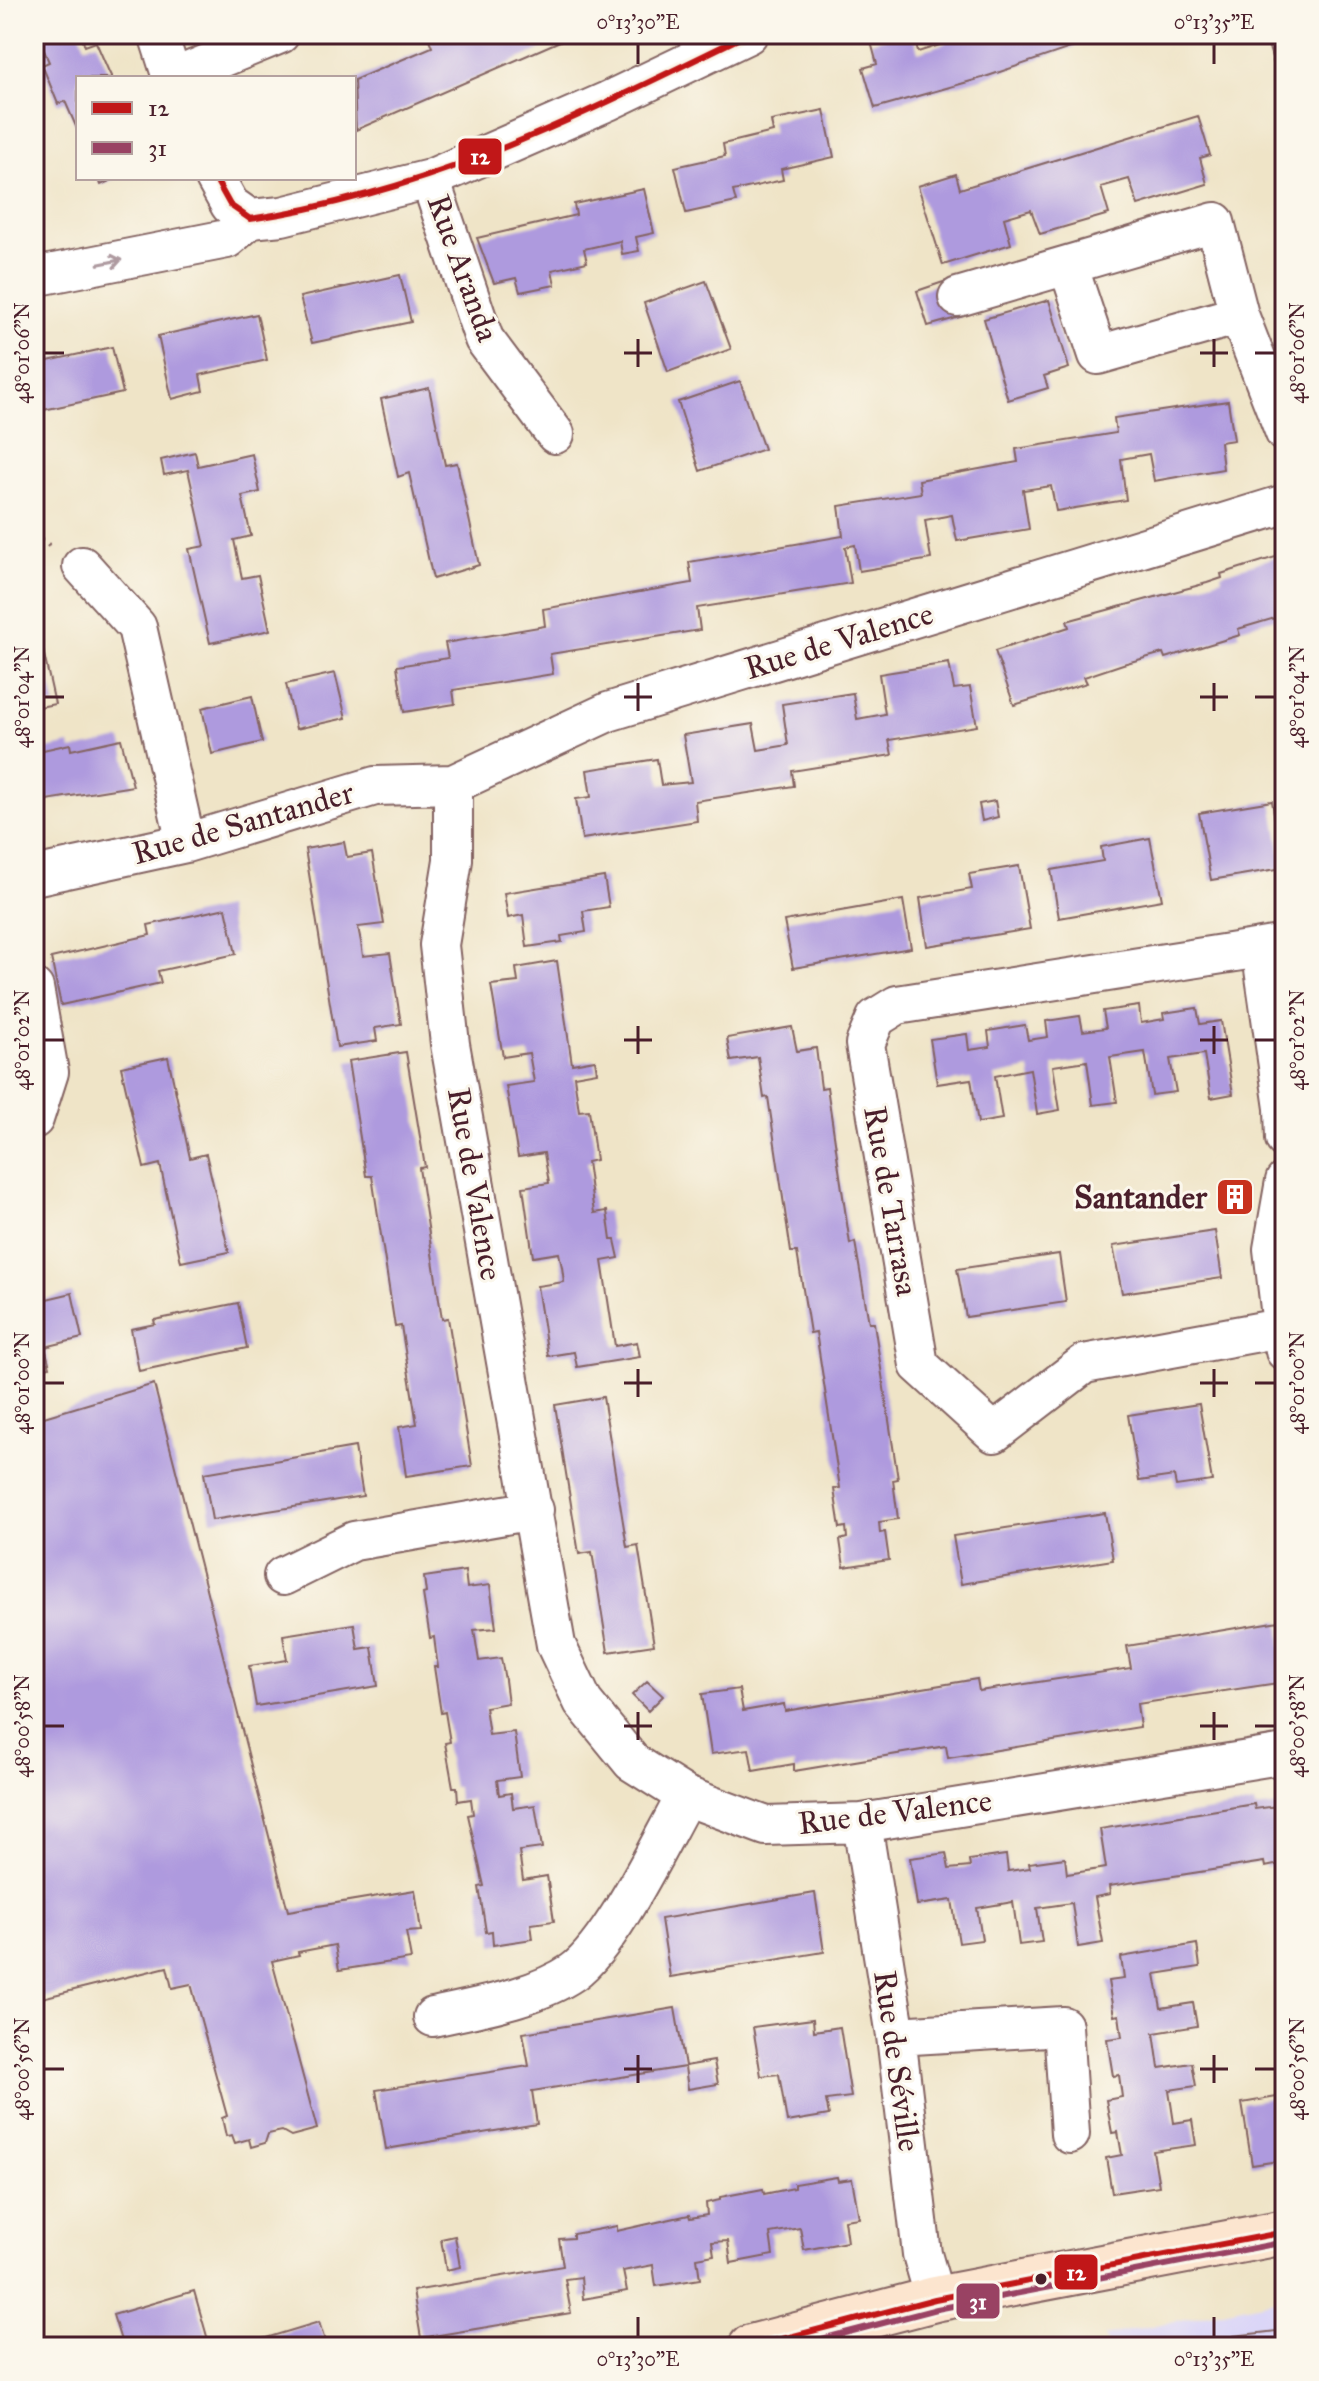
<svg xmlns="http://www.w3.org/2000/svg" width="1319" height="2381" font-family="'IM FELL Great Primer',serif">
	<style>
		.built { fill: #dbd6f7 }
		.building { fill: #ae9ade }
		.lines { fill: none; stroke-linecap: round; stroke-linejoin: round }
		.street-casing { stroke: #846462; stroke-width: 42 }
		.secondary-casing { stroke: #846462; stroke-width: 48 }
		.path { stroke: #846462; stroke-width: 5; stroke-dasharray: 2 6; stroke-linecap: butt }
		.street { stroke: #fff; stroke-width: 38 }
		.secondary { stroke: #fce5cf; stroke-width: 44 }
		.bus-1-casing { stroke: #fbf7ec; stroke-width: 12 }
		.bus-2-casing { stroke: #fbf7ec; stroke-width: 12 }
		.bus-1 { stroke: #c11718; stroke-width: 6 }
		.bus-2 { stroke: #994263; stroke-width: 6 }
		.oneway { stroke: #ae9aa0 }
		.ticks { fill: none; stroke: #4a1f2b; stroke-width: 3 }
		.bus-dot { fill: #4a1f2b; stroke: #fbf7ec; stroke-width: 3 }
		.labels { text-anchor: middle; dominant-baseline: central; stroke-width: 6; stroke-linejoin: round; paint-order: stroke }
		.street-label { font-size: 32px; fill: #4a1f2b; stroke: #fbf7ec }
		.poi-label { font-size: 32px; font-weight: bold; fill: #4a1f2b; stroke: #fbf7ec; text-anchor: end }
		.line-badge { stroke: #fbf7ec; stroke-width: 3 }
		.badge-label { font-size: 22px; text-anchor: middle; font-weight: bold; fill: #fff }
		.neatline { fill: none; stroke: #4a1f2b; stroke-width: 3 }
		.ticks-label { font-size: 20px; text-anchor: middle; fill: #4a1f2b }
	</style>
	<rect width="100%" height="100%" fill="#fbf7ec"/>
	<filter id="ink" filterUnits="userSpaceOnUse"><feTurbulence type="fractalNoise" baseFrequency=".0125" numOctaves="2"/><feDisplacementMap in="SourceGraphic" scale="16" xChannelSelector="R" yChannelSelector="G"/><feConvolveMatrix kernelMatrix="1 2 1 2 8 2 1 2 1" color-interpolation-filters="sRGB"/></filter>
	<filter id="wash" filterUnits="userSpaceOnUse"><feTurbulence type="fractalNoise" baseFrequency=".006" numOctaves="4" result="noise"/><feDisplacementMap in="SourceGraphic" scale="32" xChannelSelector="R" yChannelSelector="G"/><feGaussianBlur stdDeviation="1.8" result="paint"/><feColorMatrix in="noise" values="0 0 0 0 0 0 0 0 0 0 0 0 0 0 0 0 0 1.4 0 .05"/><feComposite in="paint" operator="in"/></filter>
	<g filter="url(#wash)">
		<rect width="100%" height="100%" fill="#efe4c7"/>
		<path class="built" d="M1285,2298V2347H1107L1104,2336Z"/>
		<g id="blocks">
			<path class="building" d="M37,34H80L85,46L96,42L109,72L112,78H78V131L65,101L58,104L42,65L49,62Z
				M427,34H576L356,130L354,80L432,47Z
				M898,34H913L918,52L946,43L944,34H1085L1088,42L982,78L875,108L863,68L877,64L871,42Z
				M1265,34H1285V98H1284Z
				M824,110L834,157L781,169L783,180L733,191L736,202L686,213L675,167L725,156L723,144L773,132L771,121Z
				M1198,116L1210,155L1200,158L1207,184L1138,205L1129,179L1101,187L1109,214L1040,234L1031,210L1004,218L1011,244L943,265L918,186L956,174L960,189Z
				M98,178H116L101,185Z
				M644,189L654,233L636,237L639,251L622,254L620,241L584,249L587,262L552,270L555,285L520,292L516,278L494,283L477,238L576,215L574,204Z
				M400,275L411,322L312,343L300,297Z
				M949,280L960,317L928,326L917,291Z
				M706,281L731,349L668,372L644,303Z
				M1049,300L1069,368L1044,376L1048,388L1008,400L984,319Z
				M257,314L267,360L200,375L203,391L172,399L158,336Z
				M112,347L123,393L34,412V364Z
				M740,381L764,449L700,471L678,402Z
				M429,388L445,465L457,463L479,565L433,579L409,473L398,477L381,399Z
				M1228,401L1234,440L1220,442L1223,469L1154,481L1149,454L1121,459L1126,500L1056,511L1051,486L1023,490L1029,529L957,541L952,515L925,520L931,559L859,571L855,545L845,547L851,583L697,608L700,630L550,654L553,674L453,690L455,704L404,712L397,666L448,658L445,643L545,626L543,609L692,583L689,562L843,536L839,506L921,493L919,480L1018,462L1016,449L1116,433L1114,418Z
				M195,452L198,466L252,454L260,492L242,496L251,536L234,540L242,578L258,575L270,630L210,643L189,549L205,546L188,470L164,475L161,460Z
				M1285,554V615L1238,629L1240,635L1165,658L1163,653L1123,664L1084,677L1087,683L1014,705L995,651L1069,627L1067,621L1207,583L1222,578L1221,574Z
				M39,632L55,704L34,708V633Z
				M949,663L954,689L970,687L977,726L889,740L892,755L792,771L794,786L695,801L697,821L582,839L576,799L591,797L587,770L657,759L661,785L691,782L683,735L753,724L758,750L788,745L782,704L853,693L857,719L885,714L879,674Z
				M335,673L346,718L296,729L286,684Z
				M252,696L262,742L212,754L202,708Z
				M121,739L133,786L34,802V752L70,744L71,750Z
				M995,801L998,817L982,821L979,804Z
				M1272,801L1283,868L1211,880L1199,813Z
				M1150,838L1162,900L1059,918L1051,870L1103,861L1101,847Z
				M344,842L347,857L372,853L384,924L358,927L361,942L363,956L390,953L401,1024L375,1028L377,1041L337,1047L305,849Z
				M1019,866L1030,929L927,946L920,898L972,889L969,874Z
				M604,877L609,907L583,911L586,932L561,936L562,942L527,947L523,915L508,918L504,893Z
				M903,900L911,948L793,968L784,921Z
				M226,908L236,954L158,971L161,983L61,1005L51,958L150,935L148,925Z
				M557,961L572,1064L595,1060L597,1072L574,1076L579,1111L589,1110L596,1160L587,1162L594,1213L607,1211L611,1240H615L619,1258L602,1261L615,1346L637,1342L640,1357L577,1367L574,1352L548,1356L537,1286L564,1282L562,1267L559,1253L533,1257L523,1187L549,1183L544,1153L518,1157L506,1086L534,1082L529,1053L503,1057L491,985L518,982L516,968Z
				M1139,1006L1141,1023L1164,1019L1163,1013L1197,1008L1200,1024L1221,1021L1233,1094L1211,1098L1204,1054L1170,1059L1176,1092L1152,1095L1145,1052L1110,1057L1117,1102L1093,1105L1087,1061L1053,1066L1060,1110L1037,1114L1030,1069L995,1076L1002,1119L978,1123L971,1079L937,1084L930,1039L967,1034L969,1050L990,1047L988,1031L1025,1025L1028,1040L1048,1037L1046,1021L1080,1016L1083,1031L1106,1028L1103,1011Z
				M792,1027L797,1051L816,1048L821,1088L827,1087L850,1244L855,1242L869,1323H874L898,1479L893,1480L898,1519L879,1522L880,1533L885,1532L889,1560L844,1567L840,1540L847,1538L846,1527L840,1528L834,1489L840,1488L816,1332L810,1333L797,1252H791L768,1097L764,1098L758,1057L731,1061L727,1038Z
				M406,1052L425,1167L419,1168L442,1319L448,1318L472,1466L406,1476L399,1427L417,1424L401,1326L395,1327L372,1176H366L348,1061Z
				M168,1057L190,1158L206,1154L229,1252L181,1262L160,1164L144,1168L121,1067Z
				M1245,1187L1248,1205L1226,1209L1223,1189Z
				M1215,1231L1222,1278L1122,1293L1113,1246Z
				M1059,1254L1066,1302L966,1317L957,1269Z
				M72,1293L82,1338L45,1347L50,1367L34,1370V1302Z
				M238,1303L247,1348L139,1371L131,1329L155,1324L154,1320Z
				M154,1384L288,1911L415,1890L421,1931L406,1932L411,1959L339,1970L335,1945L298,1952L299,1955L272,1961L317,2129L291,2136L282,2131L268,2134L265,2143L251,2147L249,2139L235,2143L232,2135L226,2136L222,2118L227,2116L191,1984L172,1988L167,1967L34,2000V1420Z
				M603,1397L627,1547L638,1545L654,1645L608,1652L592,1552L579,1554L555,1405Z
				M1199,1404L1212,1481L1176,1486L1174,1476L1139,1481L1128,1415Z
				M355,1447L363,1496L212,1520L204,1473Z
				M1105,1513L1113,1560L961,1584L953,1536Z
				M465,1571L467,1588L490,1585L496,1628L474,1630L479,1661L501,1658L505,1680L508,1703L485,1707L489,1735L514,1732L520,1777L497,1780L499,1795L511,1793L513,1808L535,1805L542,1848L519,1851L523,1880L547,1876L554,1921L531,1924L533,1939L493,1945L492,1931L486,1932L479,1887L484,1886L468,1815L473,1814L471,1799L458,1801L457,1787H453L445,1743L450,1742L445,1712L441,1713L434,1667H438L436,1653L434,1637L430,1638L423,1594L426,1593L424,1577Z
				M1279,1621L1285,1682L1137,1704L1140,1727L948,1758L946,1746L794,1771V1764L753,1771L749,1749L711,1754L702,1694L739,1689L743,1711L784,1704L785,1711L977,1679L979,1691L1131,1668L1127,1646Z
				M354,1624L358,1649L372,1647L378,1686L256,1706L249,1666L287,1660L283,1635Z
				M647,1681L663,1696L648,1711L632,1695Z
				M1254,1804L1255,1809L1285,1805V1863L1265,1867L1264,1862L1109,1886L1110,1894L1095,1897L1103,1943L1078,1947L1072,1903L1037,1908L1042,1942L1019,1945L1013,1902L977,1908L982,1940L959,1943L952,1900L917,1905L910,1858L946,1853L949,1869L970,1867L969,1860L1006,1855L1008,1871L1030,1868L1029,1863L1065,1858L1067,1874L1106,1868L1100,1829Z
				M815,1893L824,1952L670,1977L661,1919Z
				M1197,1944L1200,1967L1155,1974L1161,2008L1193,2003L1197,2026L1154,2033L1159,2068L1192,2063L1196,2086L1169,2090L1174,2123L1192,2120L1196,2145L1153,2151L1159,2186L1112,2193L1106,2158L1122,2155L1118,2132L1112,2133L1106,2100L1122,2097L1119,2075L1113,2076L1107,2039L1122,2037L1119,2015L1114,2016L1108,1981L1124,1979L1121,1957Z
				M675,2008L685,2066L714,2061L718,2084L688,2089L685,2067L532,2091L537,2124L386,2149L376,2090L529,2066L523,2033Z
				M813,2019L814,2031L840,2027L851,2097L826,2100L829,2115L787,2122L779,2074L761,2076L753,2027Z
				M1282,2096L1285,2102V2160L1252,2165L1242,2103Z
				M837,2177L838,2181L852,2179L859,2218L844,2220L847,2242L804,2250L800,2228L770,2233L773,2255L731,2263L728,2241L712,2242L714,2255L697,2258L700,2279L656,2286L653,2265L623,2271L627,2291L583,2299L581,2277L565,2279L571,2313L421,2338L413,2291L563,2266L559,2239L573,2238V2234L617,2226V2231L689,2215L690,2218L707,2215L706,2203L720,2200V2197L763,2189L764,2194L794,2188V2184Z
				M455,2236L460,2267L446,2270L441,2239Z
				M194,2291L210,2347H123L113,2315Z
				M319,2322L327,2347H239V2346Z
				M1285,2330V2347H1235L1234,2336Z"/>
		</g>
	</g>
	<g filter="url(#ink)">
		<use href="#blocks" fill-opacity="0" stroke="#846462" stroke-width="2"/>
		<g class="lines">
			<g class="street-casing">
				<path id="street" d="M158,34L172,78
					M173,78L280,34
					M215,178L230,205L250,219
					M430,179L484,339L555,434
					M1068,265L1098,355L1239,315
					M34,277L227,239L250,219L282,216L430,179L608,101L748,34
					M958,297L1215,222L1239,315L1285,433
					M1285,504L608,712L453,784V860L439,945L450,1044L556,1645L583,1702L632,1762L686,1796L766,1826L862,1823L1285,1754
					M82,566L137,627L186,843
					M34,876L186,843L375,786L453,784
					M1284,944L1261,948L1284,1108L1285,1139
					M1261,948L897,1005L876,1018L865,1044L919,1365L994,1433L1084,1364L1280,1328
					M34,988L49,1072L34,1119
					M1285,1181L1273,1249L1285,1351
					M283,1576L354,1541L534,1510
					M862,1823L896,2036L922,2254L935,2299
					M433,2017C477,2007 535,1998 573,1972C612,1944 661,1840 686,1796
					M896,2036L1063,2026L1070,2134"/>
			</g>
			<g class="secondary-casing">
				<path id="secondary" d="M751,2347L935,2299L1285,2232"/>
			</g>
			<path class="path" d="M34,536L50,546"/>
			<use href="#street" class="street"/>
			<use href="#secondary" class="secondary"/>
			<g class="bus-1-casing">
				<path id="bus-1" d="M215,178L230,205L250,219C437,191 581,115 748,34
					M751,2347L935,2299L1285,2232"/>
			</g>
			<g class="bus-2-casing">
				<path id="bus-2" d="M791,2347L937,2309L1285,2242"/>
			</g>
			<use href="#bus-1" class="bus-1"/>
			<use href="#bus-2" class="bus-2"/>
		</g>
		<defs><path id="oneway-shaft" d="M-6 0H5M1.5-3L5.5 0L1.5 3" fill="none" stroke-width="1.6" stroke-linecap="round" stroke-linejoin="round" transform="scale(2)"/></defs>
		<use class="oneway" href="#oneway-shaft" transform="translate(110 262) rotate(-11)"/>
	</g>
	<path class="ticks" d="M638,44V64M1214,44V64M638,339V367M1214,339V367M44,353H64M624,353H652M1200,353H1228M1255,353H1275M638,683V711M1214,683V711M44,697H64M624,697H652M1200,697H1228M1255,697H1275M638,1026V1054M1214,1026V1054M44,1040H64M624,1040H652M1200,1040H1228M1255,1040H1275M638,1369V1397M1214,1369V1397M44,1383H64M624,1383H652M1200,1383H1228M1255,1383H1275M638,1712V1740M1214,1712V1740M44,1726H64M624,1726H652M1200,1726H1228M1255,1726H1275M638,2055V2083M1214,2055V2083M44,2069H64M624,2069H652M1200,2069H1228M1255,2069H1275M638,2317V2337M1214,2317V2337"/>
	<defs>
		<g id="building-square" transform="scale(2)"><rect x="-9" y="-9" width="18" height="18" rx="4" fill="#c8321e" stroke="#fbf7ec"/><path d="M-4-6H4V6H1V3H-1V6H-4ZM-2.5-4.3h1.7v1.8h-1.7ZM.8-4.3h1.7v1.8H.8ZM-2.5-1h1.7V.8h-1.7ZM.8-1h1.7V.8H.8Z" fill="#fff"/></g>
	</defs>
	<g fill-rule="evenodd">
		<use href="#building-square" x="1235" y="1197"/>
	</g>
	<circle class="bus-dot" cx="1041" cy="2279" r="7"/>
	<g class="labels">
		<g class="street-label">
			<text transform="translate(463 268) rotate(70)">Rue Aranda</text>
			<text transform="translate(839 641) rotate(-17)">Rue de Valence</text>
			<text transform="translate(243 823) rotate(-16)">Rue de Santander</text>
			<text transform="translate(475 1184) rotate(80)">Rue de Valence</text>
			<text transform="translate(891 1201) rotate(80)">Rue de Tarrasa</text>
			<text transform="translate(895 1812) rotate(-7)">Rue de Valence</text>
			<text transform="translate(897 2061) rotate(82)">Rue de Séville</text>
		</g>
		<g class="poi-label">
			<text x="1207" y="1197">Santander</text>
		</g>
	</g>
	<g class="line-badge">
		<rect x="457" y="137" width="46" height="39" rx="8" fill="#c11718"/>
		<rect x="1053" y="2253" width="46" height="38" rx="8" fill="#c11718"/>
		<rect x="955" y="2282" width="46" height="38" rx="8" fill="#994263"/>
	</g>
	<g class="badge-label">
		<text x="480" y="164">12</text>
		<text x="1076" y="2280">12</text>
		<text x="978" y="2309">31</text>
	</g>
	<rect width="1319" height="2381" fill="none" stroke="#fbf7ec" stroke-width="88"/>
	<rect x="76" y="76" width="280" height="104" fill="#fbf7ec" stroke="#b4a19f" stroke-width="2"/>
	<rect x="92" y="102" width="40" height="12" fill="#c11718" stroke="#b4a19f" stroke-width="2"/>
	<text x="148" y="116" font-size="24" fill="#4a1f2b">12</text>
	<rect x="92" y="142" width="40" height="12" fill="#994263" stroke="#b4a19f" stroke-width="2"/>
	<text x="148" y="156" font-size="24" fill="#4a1f2b">31</text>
	<rect x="44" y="44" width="1231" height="2293" class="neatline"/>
	<g class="ticks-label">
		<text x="638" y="29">0°13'30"E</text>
		<text x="1214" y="29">0°13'35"E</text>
		<text transform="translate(22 353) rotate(-90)" y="7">48°01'06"N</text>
		<text transform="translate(1297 353) rotate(-90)" y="7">48°01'06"N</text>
		<text transform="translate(22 697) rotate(-90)" y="7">48°01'04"N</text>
		<text transform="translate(1297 697) rotate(-90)" y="7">48°01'04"N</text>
		<text transform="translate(22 1040) rotate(-90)" y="7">48°01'02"N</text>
		<text transform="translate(1297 1040) rotate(-90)" y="7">48°01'02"N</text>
		<text transform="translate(22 1383) rotate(-90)" y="7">48°01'00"N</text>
		<text transform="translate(1297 1383) rotate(-90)" y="7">48°01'00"N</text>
		<text transform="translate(22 1726) rotate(-90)" y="7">48°00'58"N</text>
		<text transform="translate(1297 1726) rotate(-90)" y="7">48°00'58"N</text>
		<text transform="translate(22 2069) rotate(-90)" y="7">48°00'56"N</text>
		<text transform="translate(1297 2069) rotate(-90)" y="7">48°00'56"N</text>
		<text x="638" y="2366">0°13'30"E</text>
		<text x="1214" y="2366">0°13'35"E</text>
	</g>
</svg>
